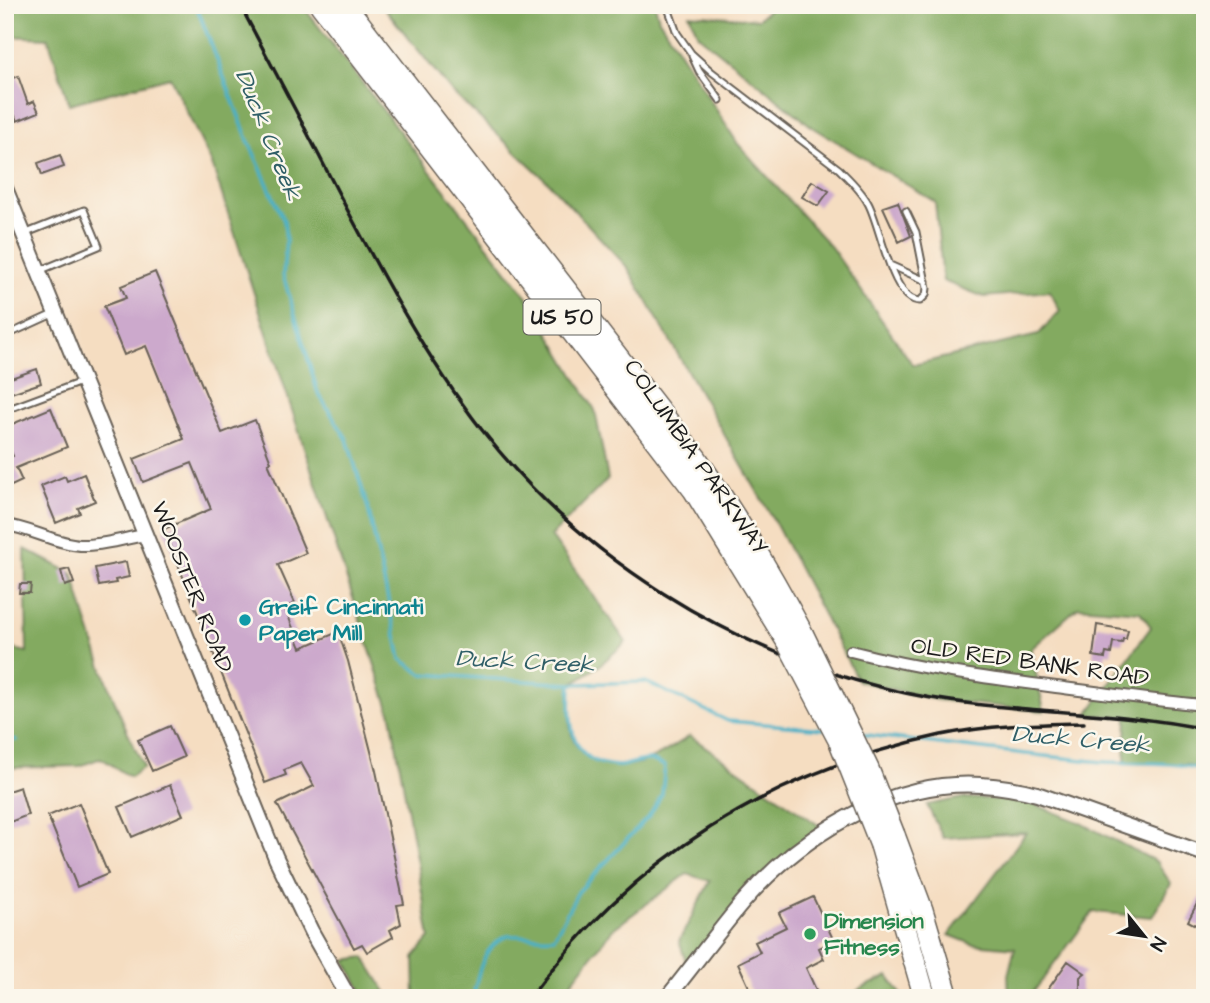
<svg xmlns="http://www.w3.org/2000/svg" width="1210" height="1003" font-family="'Architects Daughter',sans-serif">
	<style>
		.forest { fill: #83aa61; stroke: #50633e; stroke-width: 2 }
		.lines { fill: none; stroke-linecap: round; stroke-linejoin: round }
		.stream { stroke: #48b0c6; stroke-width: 3.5 }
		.building { fill: #cca9cc }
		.service-casing { stroke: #686056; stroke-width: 9 }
		.minor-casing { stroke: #686056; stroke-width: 14 }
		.tertiary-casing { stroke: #686056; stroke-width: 18 }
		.motorway-casing { stroke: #686056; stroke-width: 24 }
		.service { stroke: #fff; stroke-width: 5 }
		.minor { stroke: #fff; stroke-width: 10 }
		.tertiary { stroke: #fff; stroke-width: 14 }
		.motorway { stroke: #fff; stroke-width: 21 }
		.rail { stroke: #1c1c1c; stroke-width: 3.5 }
		.motorway-bridge-casing { stroke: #686056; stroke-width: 24; stroke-linecap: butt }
		.motorway-bridge { stroke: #fff; stroke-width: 21 }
		.culture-dot { fill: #0f9aa8; stroke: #fbf7ec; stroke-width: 2.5 }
		.leisure-dot { fill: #2e9e5b; stroke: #fbf7ec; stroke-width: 2.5 }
		.labels { text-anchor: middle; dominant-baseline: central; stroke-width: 5; stroke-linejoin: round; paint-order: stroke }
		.shield { fill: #fbf7ec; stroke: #5f5e5a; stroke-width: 2 }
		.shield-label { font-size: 21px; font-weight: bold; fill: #1c1c1c }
		.street-label { font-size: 23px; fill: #1c1c1c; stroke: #fbf7ec }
		.culture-label { font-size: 23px; font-weight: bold; fill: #0d838f; stroke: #fbf7ec; text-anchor: start }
		.leisure-label { font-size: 23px; font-weight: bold; fill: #27864d; stroke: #fbf7ec; text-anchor: start }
		.water-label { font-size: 24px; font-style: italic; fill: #305f68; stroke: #fbf7ec }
	</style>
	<rect width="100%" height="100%" fill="#fbf7ec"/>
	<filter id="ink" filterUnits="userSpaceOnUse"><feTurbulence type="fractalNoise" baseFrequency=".0143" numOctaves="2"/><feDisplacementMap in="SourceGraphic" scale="14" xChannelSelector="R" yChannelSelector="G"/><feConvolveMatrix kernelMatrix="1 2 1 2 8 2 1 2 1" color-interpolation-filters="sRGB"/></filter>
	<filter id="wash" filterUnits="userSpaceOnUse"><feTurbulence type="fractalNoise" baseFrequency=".00686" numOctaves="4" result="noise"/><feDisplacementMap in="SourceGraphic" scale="28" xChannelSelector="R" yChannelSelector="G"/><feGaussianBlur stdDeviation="1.57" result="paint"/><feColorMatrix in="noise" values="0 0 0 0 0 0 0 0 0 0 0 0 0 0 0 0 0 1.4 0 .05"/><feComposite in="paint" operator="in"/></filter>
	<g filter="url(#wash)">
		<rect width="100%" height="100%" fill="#f5ddc1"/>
		<path class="forest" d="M5,5H302L528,298L595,410L608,479L551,536L626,642L599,666L571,684C570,698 568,726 573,738C586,769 620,770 648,760C662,755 677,744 690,736L827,831L790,857L689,970L679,941L710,881L687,874L613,929L559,998H415L414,957L430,938L391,715L212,164L170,77L69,104L48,38L5,36Z
			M382,5H655L659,19L738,144L831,247L913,365L1038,335L1060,311L1050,291L984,297L943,281L935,202L811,126L698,35L689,14L758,19L774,5H1205V771L1186,764L1125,763L1127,717L1087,715L1151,627L1140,612L1078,607L1031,649L1044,711L936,700L858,681L773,519L628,268L549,183L452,92Z
			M25,549L73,574C92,641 113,705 144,767L130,777L101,758L80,766L5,768V647L27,652Z
			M963,798L1024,800L1081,823L1157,862L1171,884L1152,917L1093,912L1029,998H1009L1008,975L1015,948L972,944L949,935L1026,833L943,838L927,805Z
			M364,957L390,998H366L345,960Z
			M888,976L904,998H852L858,990Z"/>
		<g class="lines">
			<path class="stream" d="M196,5L248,140L284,221L286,240L283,275L318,393L347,439L368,508L401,659L422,674L571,684L646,682L728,721L824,729
				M860,734C937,744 1015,753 1093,761C1130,765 1169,759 1205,771
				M5,738L16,740
				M473,998C477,976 483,944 508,936C513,935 545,938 554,937L578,892L650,815L662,794L665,766C661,765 655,761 650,760C640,759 628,766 618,766C568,764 569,723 571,684"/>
		</g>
		<g id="blocks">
			<path class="building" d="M18,76L28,104L34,101L39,112L17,121L8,99L5,100V81Z
				M60,155L64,167L42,175L38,163Z
				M812,181L829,191L818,206L802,197Z
				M898,202L911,236L899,242L883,207Z
				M155,272L222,433L255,420L271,462L268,463L306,553L278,565L295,603L285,608L301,648L338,632L348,661L376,771L404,904L397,905L401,924L390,930L393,937L367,952L362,944L354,948L277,804L314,786L301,763L284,770L286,775L265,783L164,529L211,509L192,463L143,482L134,459L184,439L146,346L124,355L104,306L126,298L121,286Z
				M37,369L41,383L5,395V380Z
				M51,408L67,447L16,468L22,481L5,489V460L13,456L5,438V427Z
				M84,474L95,501L78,508L80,513L56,523L41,486L65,476L67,481Z
				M126,562L129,577L115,580L116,583L99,586L95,568Z
				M69,569L74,583L65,586L61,571Z
				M20,584H31L30,593H19Z
				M1097,625L1128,630L1126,639H1123L1122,643L1113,642L1111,654L1106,653L1105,658L1093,656Z
				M170,726L184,757L152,771L138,740Z
				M170,785L183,815L132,837L119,807Z
				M20,787L28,815L5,824V792Z
				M79,803L108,874L77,887L48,816Z
				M1205,888V930L1188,921Z
				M813,897L834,941L819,948L824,959L806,968L817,992L804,998H754L738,963L760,952L755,942L786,927L779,913Z
				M1068,961L1085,973L1080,977V989L1087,998H1042Z"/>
		</g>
	</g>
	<g filter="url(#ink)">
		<use href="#blocks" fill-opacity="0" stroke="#686056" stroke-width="2"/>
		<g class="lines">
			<g class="service-casing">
				<path id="service" d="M667,5L677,33L691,53L712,72L839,169C850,180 861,190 868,203C881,226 891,301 920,301L926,295L927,288L916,232L906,211
					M692,56L699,71L720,100
					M24,234L84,210L99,246L39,271
					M890,265L926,281
					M5,336L53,314
					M14,407L81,382"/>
			</g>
			<g class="minor-casing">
				<path id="minor" d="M5,525C31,528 54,543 80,545C101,546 125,538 146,535
					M851,651C919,669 987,678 1056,687C1106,693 1155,701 1205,705"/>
			</g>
			<g class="tertiary-casing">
				<path id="tertiary" d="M5,188L276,858L311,931L349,998
					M667,998C693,966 717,933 743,902C792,845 867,795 942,786C975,782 1006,786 1037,794L1205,854"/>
			</g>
			<g class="motorway-casing">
				<path id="motorway" d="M321,5L694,490L787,641
					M345,5L696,458C735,515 770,572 802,633
					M894,835L922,910L948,998
					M881,845L925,998"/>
			</g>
			<use href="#service" class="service"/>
			<use href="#minor" class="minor"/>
			<use href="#tertiary" class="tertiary"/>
			<use href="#motorway" class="motorway"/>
			<path class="rail" d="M240,5C274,69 307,132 340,196C383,277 426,358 482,430C581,558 731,651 888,689C992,715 1100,707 1205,729
				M530,998C631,858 773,771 941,735C988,725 1037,724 1084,723"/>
			<g class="motorway-bridge-casing">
				<path id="motorway-bridge" d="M802,633L868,769L894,835
					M787,641L840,742L881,845"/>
			</g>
			<use href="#motorway-bridge" class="motorway-bridge"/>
		</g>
	</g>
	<circle class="culture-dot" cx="245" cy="620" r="7"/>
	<circle class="leisure-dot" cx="810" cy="934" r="7"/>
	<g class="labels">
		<rect class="shield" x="523.5" y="299.5" width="77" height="35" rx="5"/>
		<g class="shield-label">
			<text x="562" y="317">US 50</text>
		</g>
		<g class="street-label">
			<text transform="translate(696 457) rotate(55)">COLUMBIA PARKWAY</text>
			<text transform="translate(192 587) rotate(68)">WOOSTER ROAD</text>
			<text transform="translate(1030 662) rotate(8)">OLD RED BANK ROAD</text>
		</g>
		<g class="culture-label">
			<text x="259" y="607">Greif Cincinnati<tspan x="259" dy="26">Paper Mill</tspan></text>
		</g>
		<g class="leisure-label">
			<text x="824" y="921">Dimension<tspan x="824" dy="26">Fitness</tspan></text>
		</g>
		<g class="water-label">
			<text transform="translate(268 135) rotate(68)">Duck Creek</text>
			<text transform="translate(525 662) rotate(3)">Duck Creek</text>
			<text transform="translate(1081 740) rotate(5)">Duck Creek</text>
		</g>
	</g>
	<rect width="1210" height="1003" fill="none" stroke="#fbf7ec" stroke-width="28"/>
	<g transform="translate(1144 936) rotate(120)" stroke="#fbf7ec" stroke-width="5" paint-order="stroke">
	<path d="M0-5L12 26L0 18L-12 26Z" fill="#1c1c1c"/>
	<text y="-10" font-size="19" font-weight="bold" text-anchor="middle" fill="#1c1c1c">N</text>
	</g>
</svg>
